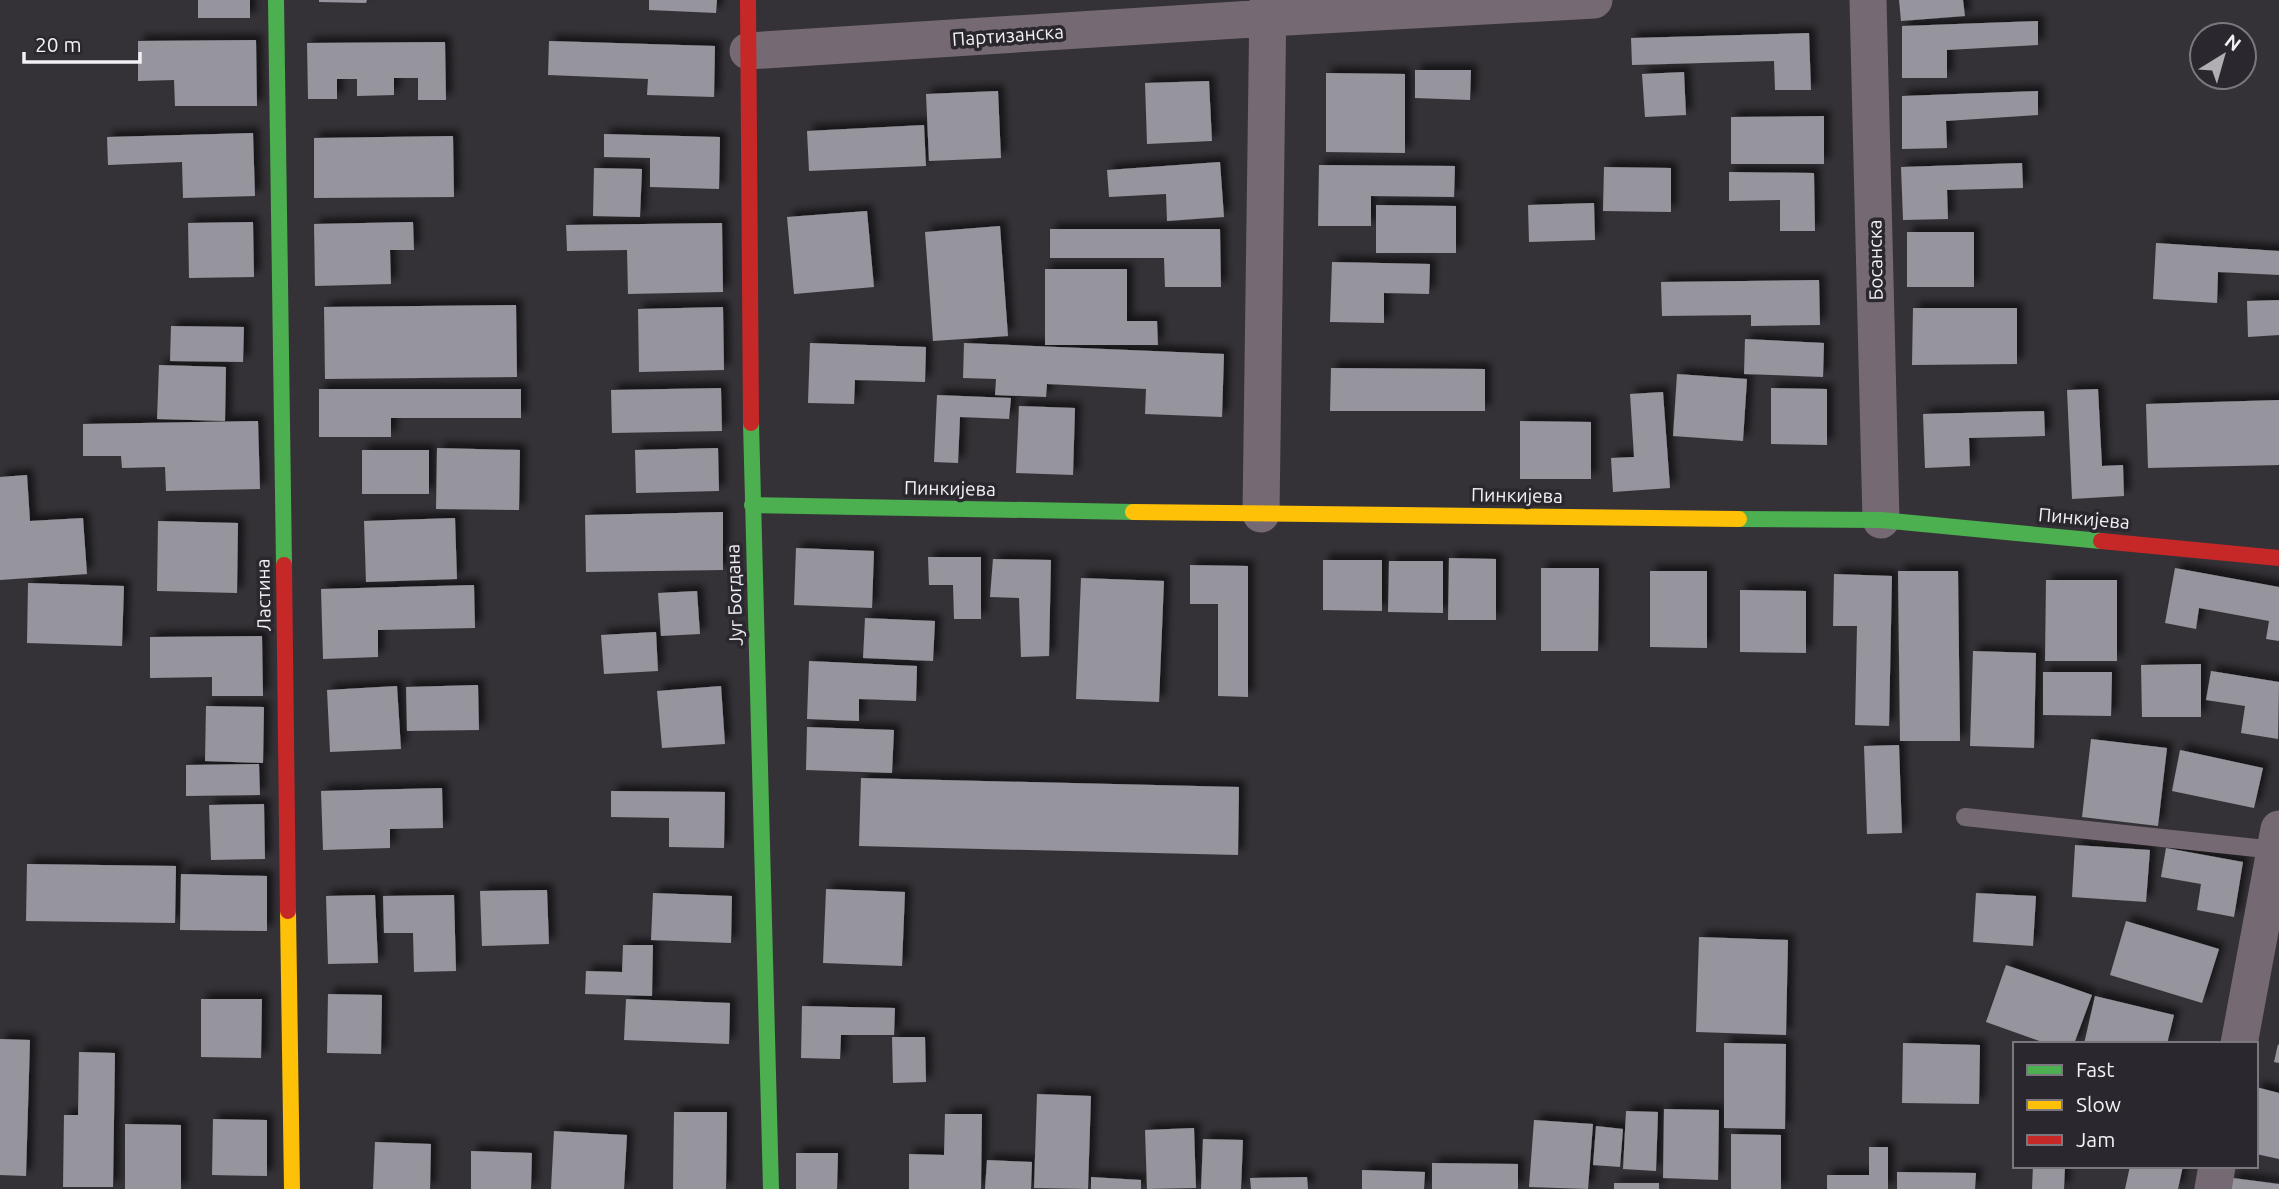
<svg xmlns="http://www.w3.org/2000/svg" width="2279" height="1189" font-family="Ubuntu,sans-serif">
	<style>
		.building { fill: #96949d; filter: url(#shadow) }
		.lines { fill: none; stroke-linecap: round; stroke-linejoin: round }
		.lane { stroke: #756973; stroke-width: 18 }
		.street { stroke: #756973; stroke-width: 37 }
		.fast { stroke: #4caf50; stroke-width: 16 }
		.slow { stroke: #ffc107; stroke-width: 16 }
		.jam { stroke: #c62828; stroke-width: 16 }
		.labels { text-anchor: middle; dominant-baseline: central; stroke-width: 7; stroke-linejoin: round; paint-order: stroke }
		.street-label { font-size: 19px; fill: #f2f0f5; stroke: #2b272e }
	</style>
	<defs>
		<filter id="shadow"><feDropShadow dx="6" dy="-6" stdDeviation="3.5" flood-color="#0009"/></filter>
	</defs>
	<rect width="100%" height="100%" fill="#353237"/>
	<path class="building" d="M198,0H250V18H198Z
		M319,0H367L366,3L319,2Z
		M649,0H717L716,13L649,10Z
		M1899,0H1963L1965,16L1901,21Z
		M2038,21V45L1947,50V78H1902V26Z
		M1809,33L1811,90H1775L1774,61L1632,65L1631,38Z
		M256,40L257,106H175L174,80L138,81V41Z
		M549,41L715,46L714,97L647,95L648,79L548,75Z
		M445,42L446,100H418V78H394V95L357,96V79H337V99H308L307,43Z
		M1415,70H1471L1470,100L1415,98Z
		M1684,72L1686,115L1645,117L1642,74Z
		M1326,73L1405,74V153L1326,152Z
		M1209,81L1212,141L1147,144L1145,83Z
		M998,91L1001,158L929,161L926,94Z
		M2038,91V115L1946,121L1947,148L1902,149V96Z
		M1824,116V164H1731V117Z
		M924,125L926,166L809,171L807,131Z
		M253,133L255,196L183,198L182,162L108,165L107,137Z
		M604,134L720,137L719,189L650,187V158L604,157Z
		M453,136L454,197L314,198V138Z
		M1220,162L1224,217L1167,221L1166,194L1109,197L1107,170Z
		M2022,163L2023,188L1947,190L1948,219L1903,220L1901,167Z
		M1319,165L1455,166L1454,197L1371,196V226H1318Z
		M1604,167L1671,168V212L1603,211Z
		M594,168L642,169L640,217L593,216Z
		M1729,172L1814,173L1815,231H1780V200L1729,201Z
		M1594,203L1595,240L1529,242L1528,205Z
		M1376,205L1456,206V253H1376Z
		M867,211L874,287L794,294L787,217Z
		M253,222L254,277L189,278L188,223Z
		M413,222L414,250H390L391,284L315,286L314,224Z
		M722,223L723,292L628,294L627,250L567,251L566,225Z
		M1000,226L1008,336L933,341L925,232Z
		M1050,229H1220L1221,287H1165L1164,258H1050Z
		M1907,232H1974V287H1907Z
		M2156,243L2279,251V275L2218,272L2217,303L2153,299Z
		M1332,262L1430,264L1429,294L1384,293V323L1330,322Z
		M1045,269H1127V321H1157L1158,345H1045Z
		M1819,280L1820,325L1751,326V315L1662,316L1661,282Z
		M2279,300V335L2248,337L2247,301Z
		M516,305L517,377L325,379L324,307Z
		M723,307L724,370L639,372L638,309Z
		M1913,308H2017V364L1912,365Z
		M171,326L244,327L243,362L170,361Z
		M1745,339L1824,343L1823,377L1744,374Z
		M810,343L926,347L925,382L855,380L854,404L808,403Z
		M964,343L1224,354L1222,417L1145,414L1146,389L1047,384L1046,397L995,395L996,379L963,378Z
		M159,365L226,367L225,421L157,419Z
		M1331,368L1485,369V411H1330Z
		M1677,374L1747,379L1743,441L1673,436Z
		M721,388L722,431L612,433L611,390Z
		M1771,388L1827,389V445L1771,444Z
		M319,389H521V418H391V437H319Z
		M2098,389L2102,466L2123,465L2124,496L2072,499L2067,390Z
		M1663,392L1670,488L1613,492L1611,458L1634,457L1630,394Z
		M937,395L1011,398L1009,419L960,417L958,463L934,462Z
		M2279,400V465L2148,468L2146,404Z
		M1019,406L1075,408L1073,475L1016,473Z
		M2044,411L2045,436L1969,438L1970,466L1925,468L1923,414Z
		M258,421L260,489L166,491L165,467L122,468L121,456H83V424Z
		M1520,421L1591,422V479H1520Z
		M437,448L520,450L519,510L436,509Z
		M718,448L719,491L636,493L635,450Z
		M362,450H429V494H362Z
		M27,475L30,521L83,518L87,574L0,580V477Z
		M723,512V570L586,572L585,515Z
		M455,518L457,579L366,582L364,521Z
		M158,521L238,523L237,593L157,591Z
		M796,548L874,551L872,608L794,605Z
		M928,557H981V619H954L953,585H929Z
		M1449,558L1496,559V620H1448Z
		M993,559L1051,560L1049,656L1021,657L1019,598L990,597Z
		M1323,560H1382V611L1323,610Z
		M1389,561H1443V613L1388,612Z
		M1190,565L1248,566V697L1218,696V604H1190Z
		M1541,568H1599L1598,651H1541Z
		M2175,568L2279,587V641L2266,639L2269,621L2199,608L2196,629L2165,623Z
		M1650,571H1707V648L1650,647Z
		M1898,571H1958L1960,741H1900Z
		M1834,574L1892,576L1889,726L1855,725L1857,626H1833Z
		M1081,578L1164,581L1159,702L1076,699Z
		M2046,580H2117V661H2045Z
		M28,583L124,586L122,646L27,643Z
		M474,585L475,628L378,630V657L323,659L321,589Z
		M1740,590L1806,591V653L1740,652Z
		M697,591L700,634L661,636L658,593Z
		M865,618L935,621L933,661L863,658Z
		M656,632L658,671L604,674L601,635Z
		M262,636L263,696H212V677L150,678V637Z
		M1973,651L2036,653L2034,748L1970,746Z
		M809,661L917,666L916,701L859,699V721L807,719Z
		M2201,664V717H2142L2141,665Z
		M2211,671L2279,682L2278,739L2241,733L2245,706L2206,700Z
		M2043,672H2112L2111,716L2043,715Z
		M478,685L479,730L407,731L406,687Z
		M397,686L401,749L330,752L327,690Z
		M721,686L725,744L662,748L657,691Z
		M206,706L264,707L263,763L205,761Z
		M807,727L894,730L892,773L806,770Z
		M2091,739L2167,748L2158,826L2082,817Z
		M1899,745L1902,833L1867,834L1864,746Z
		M2180,750L2263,768L2254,808L2172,791Z
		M259,764L260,795L186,796V765Z
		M861,778L1239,787L1238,855L859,846Z
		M442,788L443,828L390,829V848L323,850L321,791Z
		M611,791L725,792L724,848L669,847V818L611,817Z
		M264,804L265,859L211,860L209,805Z
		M2075,845L2150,850L2146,902L2072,897Z
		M2166,848L2243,862L2234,917L2197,910L2201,884L2161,877Z
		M27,864L176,866L175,923L26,921Z
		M181,874L267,876V931L180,930Z
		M826,889L905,892L902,966L823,963Z
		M547,890L549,944L482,946L480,891Z
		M653,893L732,896L731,943L651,940Z
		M1976,893L2036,896L2033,946L1973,942Z
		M375,895L378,963L328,964L326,896Z
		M454,895L456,971L414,972L413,933H384L383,896Z
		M2126,921L2219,949L2202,1003L2110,975Z
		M1699,937L1788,940L1786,1035L1696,1032Z
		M623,945H653L652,996L585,994L586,971L622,972Z
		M2006,965L2092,995L2074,1044H2048L1986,1022Z
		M328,994L382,995L381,1054L327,1053Z
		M2095,996L2174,1015L2167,1044H2084Z
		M201,999H262L261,1058L201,1057Z
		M626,999L730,1003L729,1044L624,1040Z
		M802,1006L895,1008L894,1035H841L840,1059L801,1058Z
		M892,1037H925L926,1082L893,1083Z
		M0,1039L30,1040L26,1176L0,1175Z
		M1724,1043L1786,1044L1785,1129L1724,1128Z
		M1903,1043L1980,1045L1979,1104L1902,1103Z
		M2278,1044L2279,1045V1063L2274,1062Z
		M79,1052L115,1053L113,1187H63L64,1115H78Z
		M2256,1087L2279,1093V1159L2256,1154Z
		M1037,1094L1091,1096L1088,1189L1034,1188Z
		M1664,1109L1719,1110L1718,1180L1663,1178Z
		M1626,1111L1658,1112L1656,1171L1623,1169Z
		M674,1112H727L726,1189H673Z
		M945,1114H982L981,1189H909V1154L944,1155Z
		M213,1119L267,1120V1176L212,1175Z
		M1534,1120L1593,1124L1588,1189L1529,1187Z
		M125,1124L181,1125V1189H125Z
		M1596,1126L1623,1129L1620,1167L1593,1165Z
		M1194,1128L1196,1188L1147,1189L1145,1130Z
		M554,1131L627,1135L624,1189H551Z
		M1731,1134L1781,1135V1189H1731Z
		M1203,1139L1243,1140L1241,1189H1201Z
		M375,1142L431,1144L430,1189H373Z
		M1869,1147H1888V1189H1827V1175H1869Z
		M471,1151L532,1153L531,1189H471Z
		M796,1153H838L837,1189H796Z
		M987,1160L1032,1162L1031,1189H985Z
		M1432,1163L1518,1164V1189H1432Z
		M2033,1166H2065L2064,1189H2032Z
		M2130,1166H2183L2178,1189H2125Z
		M1362,1170L1425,1172L1424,1189H1362Z
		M1897,1172L1976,1173L1975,1189H1897Z
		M1091,1177L1141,1180V1189H1091Z
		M1307,1177L1308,1189H1251L1250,1178Z
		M2233,1178L2279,1184V1189H2230Z
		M1614,1183H1659V1189H1614Z"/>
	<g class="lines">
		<path class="lane" d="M1965,817L2275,850"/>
		<path class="street" d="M1868,0L1881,520
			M748,51L1268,18L1594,0
			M1261,514L1268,0
			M2239,1044L2279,829
			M2213,1189L2217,1166"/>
		<path class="fast" d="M276,0L284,565
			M751,423L771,1189
			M752,505L1133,512
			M1739,519L1881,520L2101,541"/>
		<path class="slow" d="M1133,512L1739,519
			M288,911L292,1189"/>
		<path class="jam" d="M748,0L751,423
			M2101,541L2279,558
			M284,565L288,911"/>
	</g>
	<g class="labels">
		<g class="street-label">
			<text transform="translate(1008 35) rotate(-4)">Партизанска</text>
			<text transform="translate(1875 260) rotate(-91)">Босанска</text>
			<text transform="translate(950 488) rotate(1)">Пинкијева</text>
			<text transform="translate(1517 495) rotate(1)">Пинкијева</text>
			<text transform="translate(2084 518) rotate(5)">Пинкијева</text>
			<text transform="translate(263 595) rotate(-91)">Ластина</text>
			<text transform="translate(734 595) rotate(-92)">Југ Богдана</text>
		</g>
	</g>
	<rect x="2013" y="1042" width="245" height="126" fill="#2b272e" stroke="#7b777e" stroke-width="2"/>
	<rect x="2027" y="1065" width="35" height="10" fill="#4caf50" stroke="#7b777e" stroke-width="2"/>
	<text x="2076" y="1077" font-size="21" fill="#f2f0f5">Fast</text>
	<rect x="2027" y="1100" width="35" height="10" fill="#ffc107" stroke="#7b777e" stroke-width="2"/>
	<text x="2076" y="1112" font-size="21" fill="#f2f0f5">Slow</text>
	<rect x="2027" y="1135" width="35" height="10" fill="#c62828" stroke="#7b777e" stroke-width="2"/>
	<text x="2076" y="1147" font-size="21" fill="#f2f0f5">Jam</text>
	<g transform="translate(2223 56) rotate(37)"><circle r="33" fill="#2b272e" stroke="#7b777e" stroke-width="2"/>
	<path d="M0-5L12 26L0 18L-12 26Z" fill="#b0aeb2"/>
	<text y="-10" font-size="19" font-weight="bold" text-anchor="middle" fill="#f2f0f5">N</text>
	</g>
	<path d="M24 52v10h116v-10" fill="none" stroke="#f2f0f5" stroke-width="3.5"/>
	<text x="35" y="52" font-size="21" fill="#f2f0f5" stroke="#2b272e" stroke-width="5" paint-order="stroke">20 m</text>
</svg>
